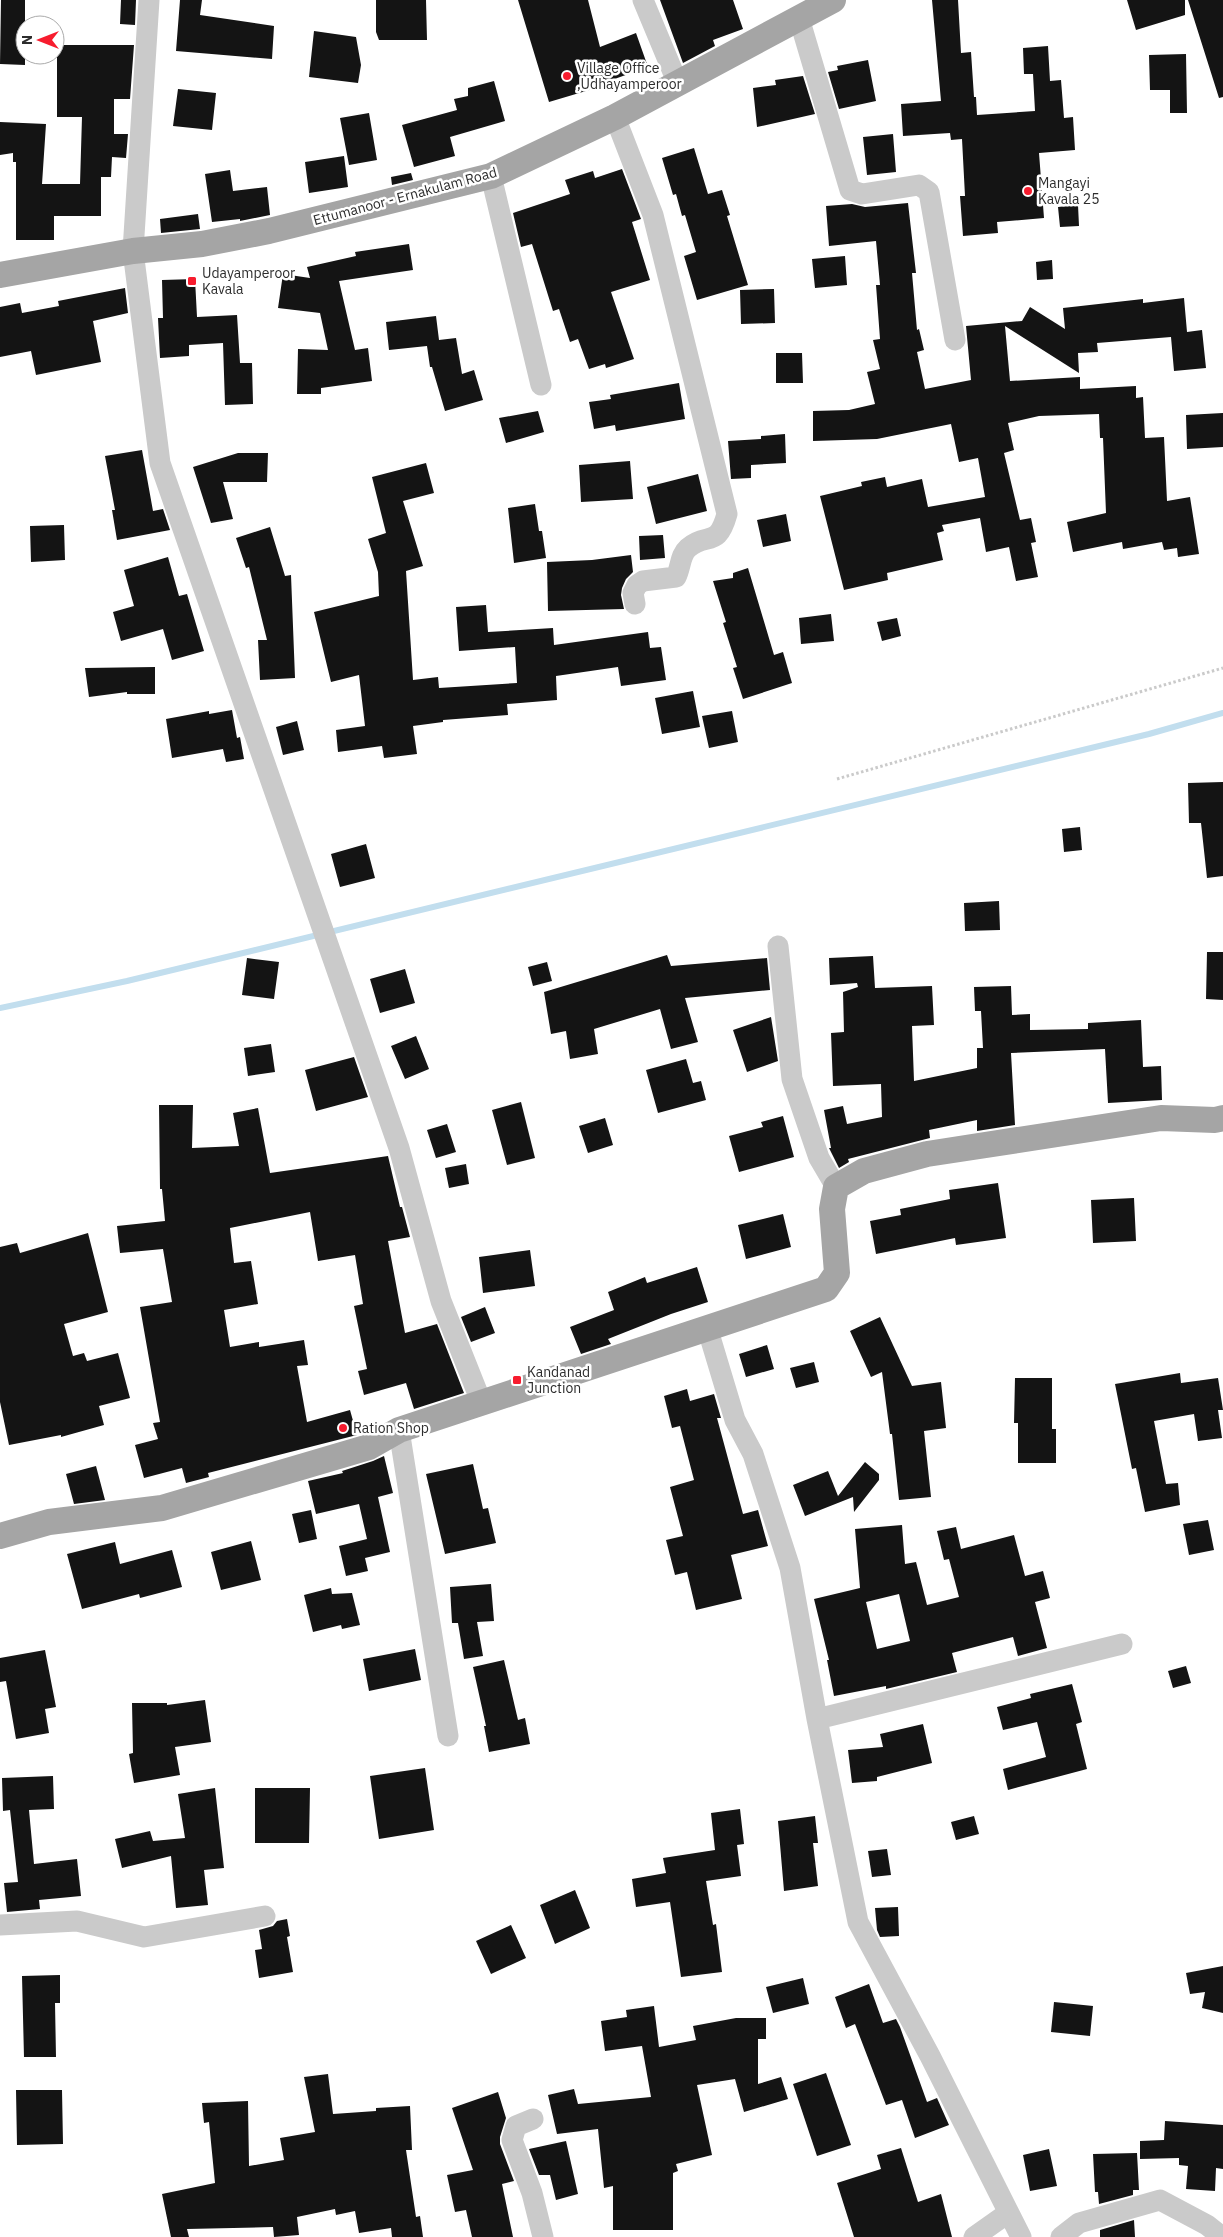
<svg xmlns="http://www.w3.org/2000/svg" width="1223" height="2237" font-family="'IBM Plex Sans',sans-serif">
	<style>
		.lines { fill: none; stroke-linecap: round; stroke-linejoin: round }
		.stream { stroke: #c2deee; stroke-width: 6 }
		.building { fill: #141414; fill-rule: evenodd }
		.path { stroke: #cacaca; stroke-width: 3; stroke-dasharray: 2.5 2.5; stroke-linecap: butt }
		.minor { stroke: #cacaca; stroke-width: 21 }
		.major { stroke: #a5a5a5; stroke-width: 26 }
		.poi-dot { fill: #f71c2e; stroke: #fff; stroke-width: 2 }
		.labels { text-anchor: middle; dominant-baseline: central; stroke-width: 5; stroke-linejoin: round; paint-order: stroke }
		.poi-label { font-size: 14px; fill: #2d2d2d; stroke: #fff; text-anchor: start }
		.street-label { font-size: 14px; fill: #2d2d2d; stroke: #fff }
	</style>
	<rect width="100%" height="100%" fill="#fff"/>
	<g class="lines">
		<path class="stream" d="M0,1008L127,981L1149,734L1223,713"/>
	</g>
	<path class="building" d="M1,0H25V65L0,64Z
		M121,0H136L135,25L120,24Z
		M180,0H202L200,15L274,26L272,59L176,51Z
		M376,0H426L427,40H379L376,32Z
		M518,0H588L600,47L636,33L648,67L595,86L596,88L549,102Z
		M660,0H733L743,29L713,40L715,46L683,63Z
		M932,0H958L961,53L971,52L974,97H976L977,115L1035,111L1033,74H1024L1023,48L1048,46L1050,81L1061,80L1064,118L1073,117L1075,150L1039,153L1044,218L997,222L998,233L963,236L960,196H965L962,139L951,140L950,133L903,136L901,104L941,101Z
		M1127,0H1185V15L1136,30Z
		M1188,0H1223V97L1219,98Z
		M314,31L356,37L361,65L358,83L309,77Z
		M57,45H134L130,99H114V134H128L126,158L112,157L111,177H101V216H54V240H16V162H13V153L0,155V122L46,124L42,184H80L82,117H57Z
		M1186,54L1187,113H1170V90H1150L1149,55Z
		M868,60L876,101L839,109L828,72L838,70L837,66Z
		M803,76L815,114L757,127L753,88L776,85L775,80Z
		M494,81L505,121L450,137L455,156L414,167L402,125L457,110L454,99L468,96V88Z
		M178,89L216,93L212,130L173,126Z
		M369,113L377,160L349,165L340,118Z
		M893,134L896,172L867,175L863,137Z
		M694,148L708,194L722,190L730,215L727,216L748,285L697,300L684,256L696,252L685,215L682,216L676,194L673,195L662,158Z
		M344,156L348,187L309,193L305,162Z
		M622,169L641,219L632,222L650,280L611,292L634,359L606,368L605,364L589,369L578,339L570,342L559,309L553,311L532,244L521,247L513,213L570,194L565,180L593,171L595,178Z
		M230,170L233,191L267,187L270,215L240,221V219L212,222L205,174Z
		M411,173L413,180L392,185L391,177Z
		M908,203L916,273H912L917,330L919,329L924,350L917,352L925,389L971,380L966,326L1022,321L1030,307L1065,329L1063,308L1143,299V303L1184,298L1187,332L1202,330L1206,368L1174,371L1171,337L1097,343L1098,352L1078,353L1079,373L1005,326L1010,381L1080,377V389L1136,386V398L1143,397L1145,438L1164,437L1167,501L1190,497L1199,554L1178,557L1177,548L1164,550L1162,542L1123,549L1122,542L1073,552L1067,522L1106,513L1103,438H1100L1099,414L1039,416L1008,423L1014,450L1004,453L1020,520L1031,518L1036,542L1031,543L1038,577L1016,581L1009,547L986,552L980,518L942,525L944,531L937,533L943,560L887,573L888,580L844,590L820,496L862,486L861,482L885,477L887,487L922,479L928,507L985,497L978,458L959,462L951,424L877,439L813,441V411L849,410L875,404L867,372L880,369L873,340L880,339L876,285H880L876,241L829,246L826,206L852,204L865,207Z
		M1078,205L1079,226L1060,227L1058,207Z
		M198,214L200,229L161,233L160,219Z
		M409,244L413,270L339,281L355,350L368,348L372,381L321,388V394H297L298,349L328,350L320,313L278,308L283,274L310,278L307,267L356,256L355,252Z
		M845,256L847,285L815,288L812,259Z
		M1052,260L1053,279L1037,280L1036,262Z
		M195,279L197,317L237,315L240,363H252L253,404L225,405L223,343L189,345V356L160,358L158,318H163L162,280Z
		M125,288L128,313L93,321L101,362L36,375L31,351L0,357V307L20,303L22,313L59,306L58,301Z
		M774,289L775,323L741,324L740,290Z
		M436,316L439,340L456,338L462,374L474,370L483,400L445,411L432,367H430L427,346L389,350L386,322Z
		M776,353H802L803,383H776Z
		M679,383L685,419L616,431L615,425L594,429L589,402L611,399L610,395Z
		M538,411L544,432L506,443L499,418Z
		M1223,413V447L1187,449L1186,415Z
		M785,434L786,463L751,465V478L731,479L728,441L761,439V436Z
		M142,450L153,511L163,509L170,530L117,540L112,510H115L105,456Z
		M238,453H268L267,482H223L233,519L211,523L193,467Z
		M630,461L633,499L581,502L579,465Z
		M426,463L434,493L403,501L423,566L406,571L413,680L438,677L439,688L517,683L515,647L459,651L456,607L486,605L488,632L553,628L554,645L648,632L650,648L661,647L666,680L621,686L618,667L556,676L557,700L507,704L508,715L443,720V722L413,726L417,754L384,758L382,746L338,752L336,730L365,726L359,675L331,682L314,612L379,596L378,572L368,539L386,533L372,477Z
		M698,474L707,511L656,524L647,487Z
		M535,504L539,531H542L546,558L514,563L508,508Z
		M786,514L791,541L763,547L757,520Z
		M64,525L65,560L31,562L30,526Z
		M270,527L285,576L291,575L295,678L260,680L258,640H267L249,567L246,568L236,538Z
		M663,535L665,558L640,560L639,536Z
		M631,555L633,572L626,579L622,588L621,595L624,609L548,611L547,562L592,560Z
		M168,557L179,596L187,594L204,651L172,660L163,629L121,641L113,612L134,606L124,570Z
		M748,568L774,655L783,652L792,683L743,699L733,668L737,667L723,623L726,622L713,581L733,578V573Z
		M831,614L834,641L801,644L799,618Z
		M897,618L901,636L882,641L877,622Z
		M155,667V694H127V692L89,697L85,668Z
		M693,691L700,727L662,734L655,698Z
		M232,710L237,738L240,737L244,759L226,762L223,749L172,758L166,719L209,711V714Z
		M732,711L738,742L709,748L702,716Z
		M297,721L304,750L283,755L276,727Z
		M1223,782V876L1207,878L1201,823H1189L1188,783Z
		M1080,827L1082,850L1064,852L1062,829Z
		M366,844L375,878L340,887L331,854Z
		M999,901L1000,930L965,931L964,903Z
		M1207,952H1223V1000L1206,999Z
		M667,955L671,966L767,958L770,990L685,998L698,1042L671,1049L660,1009L594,1029L598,1054L570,1059L566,1031L551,1034L544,992Z
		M873,956L875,988L932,986L934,1025L912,1026L914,1081L977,1068V1048H983L981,1011H975L974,987L1011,986L1012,1015L1030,1014V1030L1088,1029V1023L1141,1020L1143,1067L1161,1066L1162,1100L1108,1103L1105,1049L1011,1053L1015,1125L977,1131V1120L929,1130L930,1138L848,1159L849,1162L839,1168L829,1148H831L824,1110L843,1106L847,1124L882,1117L881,1084L833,1086L831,1033L844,1032L843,992L858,987L857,983L830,985L829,958Z
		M247,958L279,962L274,999L242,995Z
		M547,962L552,981L533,986L528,967Z
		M405,969L415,1003L380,1013L370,979Z
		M771,1017L778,1061L747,1072L733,1030Z
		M416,1036L429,1069L405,1079L391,1046Z
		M271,1044L275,1072L248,1076L244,1048Z
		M354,1057L368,1097L316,1111L305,1070Z
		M686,1059L693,1083L701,1081L706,1100L658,1113L646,1070Z
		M521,1102L535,1158L507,1165L492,1110Z
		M159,1105H193L192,1148L239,1146L233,1113L258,1108L270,1173L388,1156L400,1207H402L410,1237L388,1241L405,1333L437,1324L464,1393L414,1409L406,1383L364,1395L358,1371L367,1369L354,1306L363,1304L355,1255L318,1261L310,1212L230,1228L234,1263L251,1261L258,1304L224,1310L230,1347L259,1342V1347L304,1340L308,1365L297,1366L307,1422L350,1410L357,1435L208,1473L209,1477L186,1483L182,1468L144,1478L135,1445L158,1439L153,1423L160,1422L140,1307L172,1302L163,1249L120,1253L117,1226L165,1221L162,1189H160Z
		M783,1116L794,1157L739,1172L729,1136L763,1127L761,1122Z
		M605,1118L613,1145L588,1153L579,1126Z
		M447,1124L456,1152L436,1158L427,1130Z
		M466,1164L469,1184L449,1188L445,1168Z
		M998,1183L1006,1238L956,1245L955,1238L876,1254L870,1221L901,1215L900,1209L950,1199L949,1190Z
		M1134,1198L1136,1241L1093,1243L1091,1200Z
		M783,1214L791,1247L746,1259L738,1225Z
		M88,1233L108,1312L64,1324L73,1356L84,1353L87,1361L118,1353L130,1398L99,1406L104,1425L61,1437V1435L9,1445L0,1402V1247L17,1243L20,1253Z
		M530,1250L535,1286L483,1293L479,1257Z
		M697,1267L708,1302L671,1314L608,1339L611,1344L581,1354L570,1327L614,1310L608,1292L645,1277L647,1283Z
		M485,1307L495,1333L471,1342L461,1317Z
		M880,1317L912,1386L941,1382L946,1428L924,1431L931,1497L899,1500L892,1434H890L882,1372L871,1377L850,1331Z
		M767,1345L774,1369L746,1377L739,1354Z
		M814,1362L819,1382L796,1388L790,1368Z
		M1180,1373L1181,1383L1218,1378L1223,1410H1218L1222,1438L1198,1441L1194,1414L1154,1421L1166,1484L1178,1483L1180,1505L1145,1512L1136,1468L1132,1469L1115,1384Z
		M1015,1378H1052V1429H1056V1463H1018V1423H1014Z
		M687,1389L690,1401L714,1394L721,1418H717L743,1514L758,1510L768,1546L731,1555L742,1599L696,1610L687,1572L675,1575L666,1540L683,1536L670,1487L694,1480L680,1426L672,1428L664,1396Z
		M384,1456L393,1493L378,1497L390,1552L365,1558L368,1571L346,1576L339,1546L367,1539L359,1504L316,1514L308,1481L343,1473L342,1471L373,1461Z
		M865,1462L879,1474V1480L854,1512L853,1497L805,1516L793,1485L828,1471L838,1496Z
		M473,1464L483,1509L488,1508L496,1543L445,1554L426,1474Z
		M96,1466L105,1500L74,1504L66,1474Z
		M311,1510L317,1539L299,1543L292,1514Z
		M1208,1520L1214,1550L1189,1555L1183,1524Z
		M902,1525L905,1564L916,1562L927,1605L959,1597L949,1559L944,1560L937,1531L956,1527L961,1549L1014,1535L1025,1576L1043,1571L1050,1598L1035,1602L1047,1648L1018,1656L1013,1637L952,1653L957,1672L886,1689V1686L834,1696L827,1660H829L814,1599L860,1588L855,1529ZM899,1594L910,1641L877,1649L866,1602Z
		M251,1541L261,1580L221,1590L211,1552Z
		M115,1542L120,1564L172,1550L182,1587L140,1598L139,1594L82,1609L67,1554Z
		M491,1584L494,1621L477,1622L483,1656L464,1659L458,1623H452L450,1587Z
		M331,1588L332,1594L352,1593L360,1625L342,1629L341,1625L313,1632L304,1595Z
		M415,1649L421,1680L369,1691L363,1659Z
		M45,1650L56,1707L45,1709L49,1733L16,1739L6,1681L0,1682V1658Z
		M504,1660L518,1720L525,1718L530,1744L489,1752L484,1726H486L473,1667Z
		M1186,1666L1191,1683L1173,1688L1168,1671Z
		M1072,1684L1082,1722L1076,1724L1087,1769L1008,1790L1003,1769L1046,1757L1037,1722L1003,1730L997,1707L1031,1698L1030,1694Z
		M205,1700L211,1742L175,1747L180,1775L134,1783L129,1754L133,1753L132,1703H167V1705Z
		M923,1724L932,1763L877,1777V1781L852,1783L848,1750L883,1747L880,1734Z
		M425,1768L434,1830L379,1839L370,1776Z
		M53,1776L54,1809L29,1810L34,1864L77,1859L81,1896L39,1900L40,1909L7,1912L4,1883L18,1882L10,1810L3,1811L2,1778Z
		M215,1788L224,1868L204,1870L208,1905L176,1908L171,1856L122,1868L115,1839L150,1831L153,1841L185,1838L178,1794Z
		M255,1788H310L309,1843H255Z
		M740,1809L744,1844L737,1845L741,1876L706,1881L713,1925L716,1924L722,1972L681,1977L670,1902L636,1907L632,1879L666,1873L663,1858L715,1850L711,1813Z
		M815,1816L818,1843H813L818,1886L784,1891L778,1821Z
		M974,1816L979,1834L956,1840L951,1822Z
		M887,1849L891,1875L872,1877L868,1851Z
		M575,1890L590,1928L555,1944L540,1905Z
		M898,1907L899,1936L880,1937L877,1930L875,1908Z
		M287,1919L290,1936L287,1937L293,1972L259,1978L255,1950L262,1949L259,1930L273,1926L277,1921Z
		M511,1925L526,1958L491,1974L476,1941Z
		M1223,1966V2013L1202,2008L1205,1992L1190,1994L1186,1973Z
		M60,1975V2003H55L56,2057H24L22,1976Z
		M803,1978L809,2004L773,2013L766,1987Z
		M869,1984L883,2023L896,2019L900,2027L927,2102L937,2098L949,2125L915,2138L902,2100L886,2105L855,2024L846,2028L835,1997Z
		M1054,2002L1093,2006L1090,2036L1051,2032Z
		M654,2006L659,2047L696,2040L693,2026L736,2018H766V2039H758V2084L781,2077L788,2099L744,2112L735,2079L697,2085L712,2155L676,2164L678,2171L673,2173V2230H613V2186L604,2188L598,2129L557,2134L548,2095L574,2089L578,2104L651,2097L642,2046L605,2051L601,2021L627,2017L626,2010Z
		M826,2073L851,2145L817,2156L793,2084Z
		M328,2074L333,2114L376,2111V2108L410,2106L412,2150H406L416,2217L420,2216L423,2237H392L391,2228L359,2233L355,2211L336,2215L335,2209L297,2217L299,2235L274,2237L273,2227L187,2229L189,2237H171L162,2194L215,2183L209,2122L204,2123L202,2103L248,2101L249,2166L284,2160L280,2138L315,2132L304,2077Z
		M16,2090H62L63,2144L17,2145Z
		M498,2092L506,2118L500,2137V2144L514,2181L502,2184L513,2237H472L466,2210L455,2212L447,2175L473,2170L452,2108Z
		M1165,2121L1223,2125V2169L1216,2168L1215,2191L1186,2189L1188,2166L1179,2165V2158L1140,2159V2141L1164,2140Z
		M566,2141L578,2194L556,2200L550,2175H539L529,2149Z
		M901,2148L918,2202L941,2194L952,2237H854L837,2183L881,2169L877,2155Z
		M1049,2149L1057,2186L1030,2191L1023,2155Z
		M1137,2153L1139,2190H1133V2195L1099,2204L1098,2192H1095L1093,2154Z
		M1134,2220L1135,2237H1100V2230Z"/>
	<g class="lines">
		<path class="path" d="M837,779L1223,668"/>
		<path class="minor" d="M149,0L133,251L160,463L399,1148L441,1301L482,1404
			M643,0L678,84
			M799,18L850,190L862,194L919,185L929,192L955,340
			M615,117L653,215L727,514C717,550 707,531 688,548C680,555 681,567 676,577L643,581L637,585L633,593L635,604
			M491,176L541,385
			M778,946L792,1079L819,1158L836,1187
			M707,1327L735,1420L753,1454L790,1568L817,1719L858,1922L930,2056L1021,2237
			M399,1430L448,1736
			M817,1719L1122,1644
			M0,1925L77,1921L144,1937L265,1916
			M533,2119L516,2126L512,2140L532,2193L543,2237
			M974,2237L1008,2213
			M1061,2237L1079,2223L1160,2200L1207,2225L1222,2237"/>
		<path class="major" d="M0,275L133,251L202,244L269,231L491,176L615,117L833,0
			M0,1536L49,1522L162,1508L369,1447L399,1430L826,1289L837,1273L832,1209L836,1187L864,1171L927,1154L1161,1118L1215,1120L1223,1118"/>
	</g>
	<g class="poi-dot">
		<circle cx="567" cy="76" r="5"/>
		<circle cx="1028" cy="191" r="5"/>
		<rect x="187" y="276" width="10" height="10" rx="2.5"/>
		<rect x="512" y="1375" width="10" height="10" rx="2.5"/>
		<circle cx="343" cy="1428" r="5"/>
	</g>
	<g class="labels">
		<g class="poi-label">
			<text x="577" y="68">Village Office<tspan x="577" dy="16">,Udhayamperoor</tspan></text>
			<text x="1038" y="183">Mangayi<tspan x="1038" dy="16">Kavala 25</tspan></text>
			<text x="202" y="273">Udayamperoor<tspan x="202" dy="16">Kavala</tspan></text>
			<text x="527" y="1372">Kandanad<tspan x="527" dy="16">Junction</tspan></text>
			<text x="353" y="1428">Ration Shop</text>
		</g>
		<g class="street-label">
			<text transform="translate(405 196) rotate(-15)">Ettumanoor - Ernakulam Road</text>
		</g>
	</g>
	<g transform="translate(40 40) rotate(270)"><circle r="24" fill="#ffffff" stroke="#ababab"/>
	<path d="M0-4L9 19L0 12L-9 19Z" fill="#f71c2e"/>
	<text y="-8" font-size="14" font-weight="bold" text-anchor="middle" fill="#2d2d2d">N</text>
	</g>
</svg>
